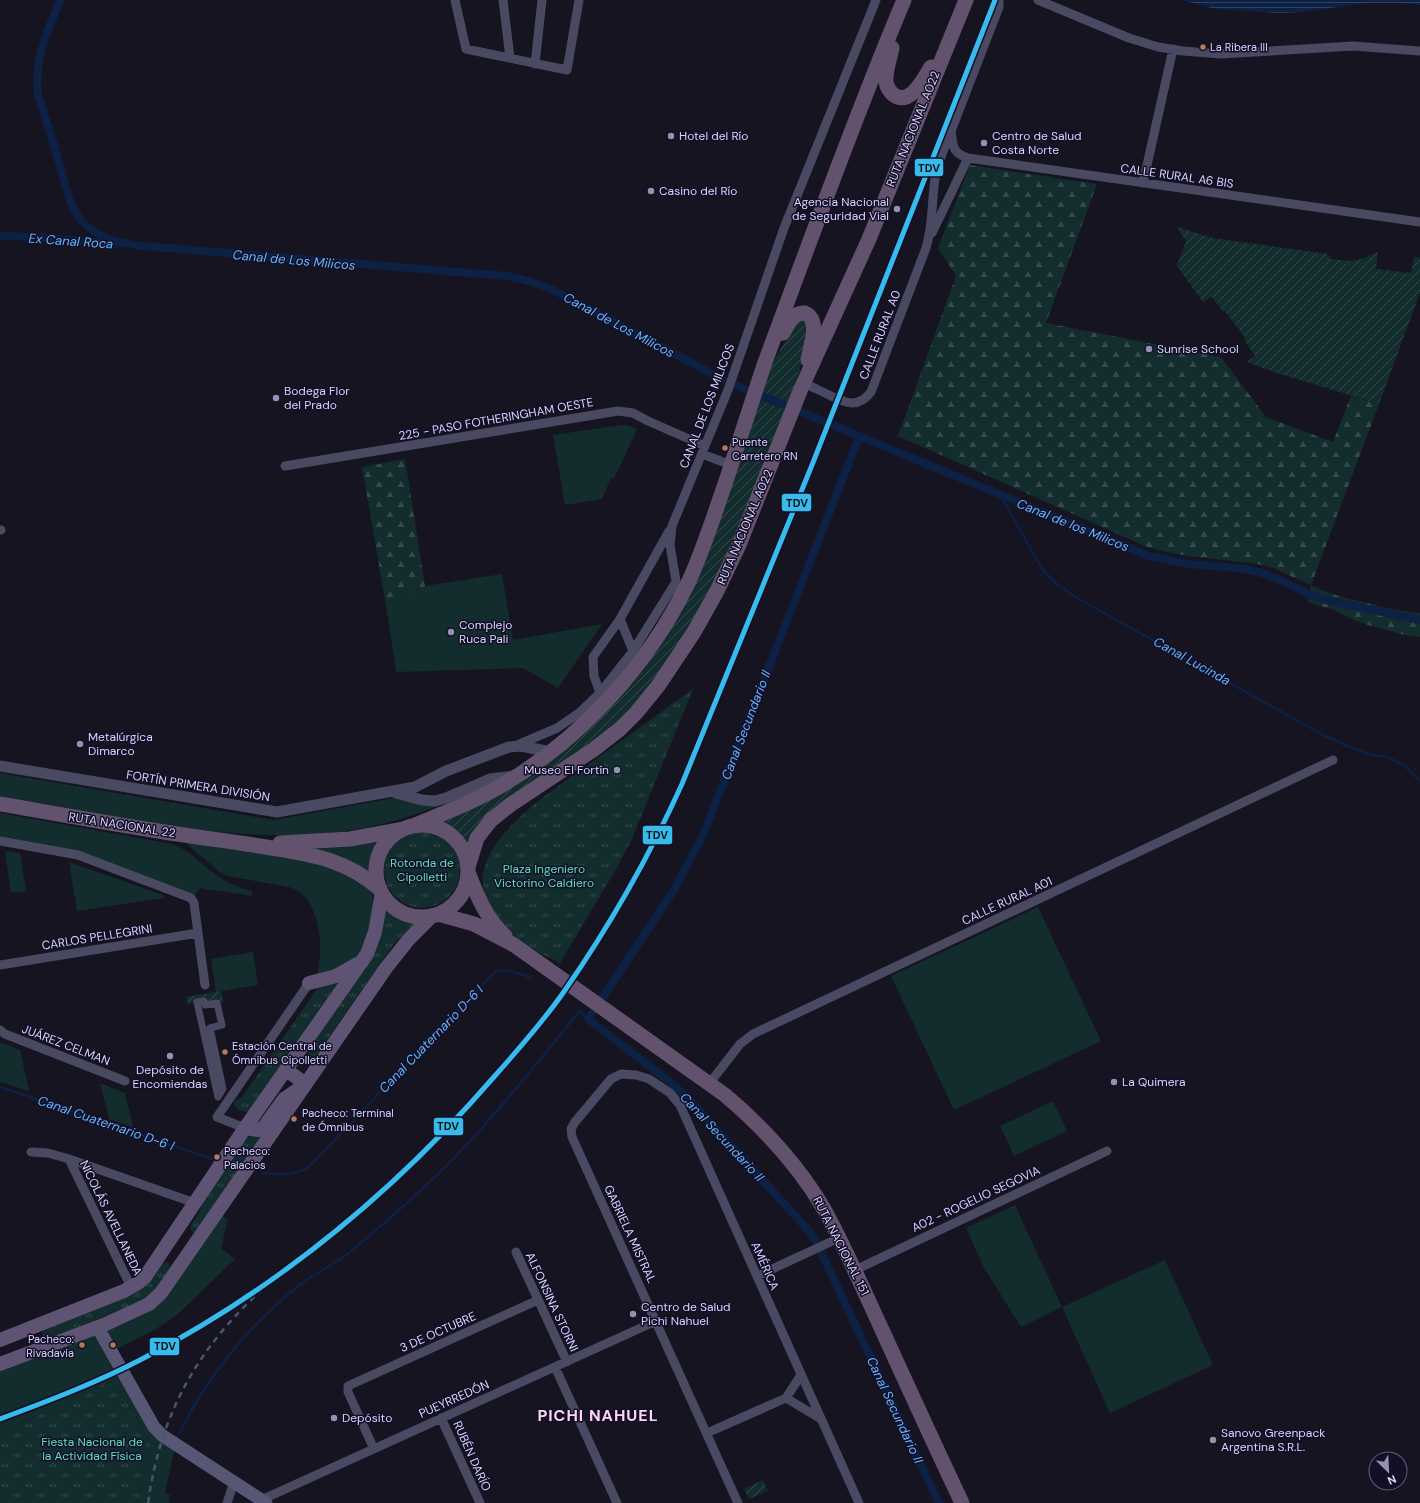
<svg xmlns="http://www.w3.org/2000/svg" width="1420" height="1503" font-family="'DM Sans',sans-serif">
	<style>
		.grass { fill: #132c2d }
		.forest { fill: url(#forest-firs) }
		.park { fill: url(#park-tufts) }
		.garden { fill: url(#garden-furrows) }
		.water { fill: url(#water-rules) }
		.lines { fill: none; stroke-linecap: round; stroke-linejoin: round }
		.stream { stroke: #0d2144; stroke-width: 2.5 }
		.canal { stroke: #0d2144; stroke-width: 8 }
		.pedestrian { stroke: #4a4962; stroke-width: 7 }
		.minor { stroke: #4a4962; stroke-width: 9 }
		.tertiary { stroke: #4a4962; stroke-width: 11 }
		.secondary { stroke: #575674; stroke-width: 13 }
		.primary { stroke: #5e5373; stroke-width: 14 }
		.trunk { stroke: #62526e; stroke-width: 15 }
		.rail { stroke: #43596b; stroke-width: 2.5; stroke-dasharray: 6 5; stroke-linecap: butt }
		.rail-1-casing { stroke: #130f26; stroke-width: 8 }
		.rail-1 { stroke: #37bbed; stroke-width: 5 }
		.bus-dot { fill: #b07c57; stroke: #130f26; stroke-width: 1.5 }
		.poi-dot { fill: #9591b1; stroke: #130f26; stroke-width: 1.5 }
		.labels { text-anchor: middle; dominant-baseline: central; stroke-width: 3; stroke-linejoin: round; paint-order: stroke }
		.bus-label { font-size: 11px; fill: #d9d4ff; stroke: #130f26; text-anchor: start }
		.street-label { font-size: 12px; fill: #d9d4ff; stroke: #130f26 }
		.poi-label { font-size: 12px; fill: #d9d4ff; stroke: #130f26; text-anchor: start }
		.park-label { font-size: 12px; fill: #5fe0c0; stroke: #130f26 }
		.water-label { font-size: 13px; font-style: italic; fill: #62b6ff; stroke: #130f26 }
		.district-label { font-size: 16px; font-weight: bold; letter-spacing: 1px; fill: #ffd6f0; stroke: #130f26 }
		.line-badge { stroke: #130f26; stroke-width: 1.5 }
		.pale-badge-label { font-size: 11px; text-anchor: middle; font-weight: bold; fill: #111 }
	</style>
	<defs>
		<pattern id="forest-firs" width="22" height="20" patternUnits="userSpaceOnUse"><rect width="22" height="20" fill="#132c2d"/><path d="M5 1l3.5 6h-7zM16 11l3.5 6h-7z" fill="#354a4c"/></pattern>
		<pattern id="park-tufts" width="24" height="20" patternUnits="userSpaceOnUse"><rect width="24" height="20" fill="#132c2d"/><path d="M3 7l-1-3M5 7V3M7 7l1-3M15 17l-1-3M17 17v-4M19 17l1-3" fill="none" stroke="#354a4c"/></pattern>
		<pattern id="garden-furrows" width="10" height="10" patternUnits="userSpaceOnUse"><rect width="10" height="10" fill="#132c2d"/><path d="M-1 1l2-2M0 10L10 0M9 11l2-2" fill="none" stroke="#354a4c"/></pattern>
		<pattern id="water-rules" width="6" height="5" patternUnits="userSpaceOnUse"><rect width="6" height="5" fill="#0d2144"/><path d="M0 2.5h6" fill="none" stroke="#304060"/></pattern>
	</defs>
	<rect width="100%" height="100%" fill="#161421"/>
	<path class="grass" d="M621,425H627L637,429L614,479L611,478L602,499L565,505L553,435Z
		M502,574L513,640L602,624L558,688L523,668L396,672L386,605L425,586Z
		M0,773L274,820L399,797L439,806C412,816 386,824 358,829C280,843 200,831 123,818C82,810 41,803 0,796Z
		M0,813L172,844C192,851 201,865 218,876C227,883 240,888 252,891V896L200,888L195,895L82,852L0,838Z
		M382,839L374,854L370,874L299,848Z
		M187,842L280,855L344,871L371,890L374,901L372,922L361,952L355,959L340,969L318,974C318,966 320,959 320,952C321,934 316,907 303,895C299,891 294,889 289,887L228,876L221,873L188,845Z
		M5,851L20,853L26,891L11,893Z
		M69,862L163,895L164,898L77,911Z
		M1038,907L1101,1041L954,1110L891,976Z
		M253,952L258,985L216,992L211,959Z
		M0,1042L20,1050L29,1091L0,1082Z
		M100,1083L125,1093L133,1127L109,1119Z
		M1053,1101L1067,1131L1014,1156L1000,1126Z
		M1015,1205L1062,1307L1165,1260L1213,1365L1110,1413L1062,1307L1021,1327L983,1266L966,1228Z
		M221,1215L228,1220L221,1248L235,1259L177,1315L156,1329L115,1350L107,1330L150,1307Z
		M93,1335L95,1336L175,1448L165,1493L170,1495L169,1503H138L151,1443L114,1380L0,1433V1368Z"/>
	<path class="forest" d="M970,165L1097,184L1046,323L1221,357L1266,417L1333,442L1351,396L1379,404L1311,585C1330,595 1350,599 1371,604C1387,608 1403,612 1420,613V637L1409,636L1368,625L1349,618L1334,610L1308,602L1311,585L1273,568L1257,564L1189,556L1166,552L1147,547L898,436L956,276L938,248Z
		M405,459L425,586L386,605L362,467Z"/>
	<path class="park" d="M693,689L632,839L618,866L560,963C543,954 518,944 505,930C500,925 497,917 494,911C491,906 487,901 485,895C472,857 516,819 542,798Z
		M384 870a38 38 0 1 1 76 0a38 38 0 1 1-76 0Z
		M383,906C393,917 402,922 417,923L407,931L394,944L315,1057L310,1058L308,1057V1051L370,958Z
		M347,975L248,1112C241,1112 234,1109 234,1101L242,1097L319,986Z
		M264,1133L196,1233L192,1232L190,1227L200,1211L203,1202L246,1139L250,1136Z
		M166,1262L169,1263L170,1267L154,1295L109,1315L50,1339H45L42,1333L44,1330Z
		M114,1380L151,1443L138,1503H0V1433Z"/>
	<path class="garden" d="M1177,227L1213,238L1328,254L1331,259C1354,262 1356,262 1378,252L1376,269L1411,273L1414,257L1420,258V293L1379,404L1277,373L1249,363L1248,361L1255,356L1244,340L1246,339L1225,311L1223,312L1212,297L1203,302L1177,266L1186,241Z
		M805,319L808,337L795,388L720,572L671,660L633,710L468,844C460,831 451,824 436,820L506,788L661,641L770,367L796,323Z
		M221,991L224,1002L205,1005L203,1001L188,1004L186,997Z
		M763,1480L768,1492L764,1491L763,1493L749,1499L744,1489Z"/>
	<path class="water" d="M1181,0H1420V5L1399,3H1365L1303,12L1278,13L1215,9Z"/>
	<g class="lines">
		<path class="stream" d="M1001,496L1042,569L1058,585L1079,599L1325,736L1350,747L1369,754L1387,757L1404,765L1420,781
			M0,1087L212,1159
			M262,1173C278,1174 296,1177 310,1166L494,973C507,967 518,973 531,978
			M180,1432C208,1376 250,1323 301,1284C317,1272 336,1264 351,1251C380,1228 408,1202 435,1177C488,1126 533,1067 580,1011L588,1019"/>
		<path class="canal" d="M60,0C47,33 34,58 38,95C46,119 53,142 60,166C65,183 69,206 81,220C97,238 119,243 142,246L507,276C522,279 536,283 551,289L722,379
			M0,236L36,237L115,244
			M738,386L1149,556L1188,564L1246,569L1262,573L1278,579L1309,594L1322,599L1420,620
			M603,997L674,890L703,835L859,437
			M595,1009L588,1019L669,1081L685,1095L809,1231L817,1243
			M821,1252L939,1503"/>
		<path class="pedestrian" d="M204,1001L205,1005L217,1003L222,1025L210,1028L223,1089L218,1097L197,1002Z"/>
		<path class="minor" d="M455,0L466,49L567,70L579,0
			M503,0L510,58
			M1038,0L1129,38L1158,47L1183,51L1221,54L1353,46L1420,51
			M535,64L542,0
			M951,129C953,144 951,153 968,158L1420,222
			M1143,183L1173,49
			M932,233L968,158
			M804,383C812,387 821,391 829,395C845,403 858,409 871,392L926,248C934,222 931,194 937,167L999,7V0
			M702,454L731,465
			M285,466L618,411L633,413L648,421L705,446
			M0,530H1
			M679,599L670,545L672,526L728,390L784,228L876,0
			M620,619L633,651
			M600,693L633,651L676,582
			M515,746L557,728L579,713L600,693L594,676L593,657L620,619L669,531
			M0,841L78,855L191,898L194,903L205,985
			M0,965L198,933
			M0,1030L5,1034L125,1081
			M709,1084L740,1044L753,1034L1333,760
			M245,1128L217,1117L309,983
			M31,1152L48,1153L69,1159L195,1203
			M69,1159L131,1287
			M516,1252L567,1362
			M855,1270L1107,1151
			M757,1276L839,1238
			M555,1367L617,1503
			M786,1398L821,1419
			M441,1418L480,1503
			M707,1433L786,1398L801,1375
			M374,1449L348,1392V1386L538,1300
			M261,1500L656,1321
			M227,1503L234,1482
			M738,1503L572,1137L571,1129L575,1122L611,1079L621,1074L636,1075L649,1079L670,1093L680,1105L859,1503"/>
		<path class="tertiary" d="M0,766L277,812L415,787L446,771L509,747L521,746L551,752
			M396,793L422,800L435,801L446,798L490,779L515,776"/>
		<path class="secondary" d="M98,1328L154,1427L163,1436L266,1503"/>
		<path class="primary" d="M309,983L336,976L357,964
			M245,1128L258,1130L263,1128L284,1099L306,1084L286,1070
			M0,1340L124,1291L138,1283L145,1277L245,1128L367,954L375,932L382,893
			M0,1364L106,1324L149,1304L161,1293L386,968L409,939L433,915"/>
		<path class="trunk" d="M892,48C890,59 885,71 886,82C887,87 890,92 894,95C910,107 924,78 931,67
			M783,333C788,324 793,312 805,313C821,320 810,347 808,360
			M0,804C53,813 105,823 158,831C194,837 230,841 266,847C311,855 344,858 380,889
			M376 871a46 46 0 1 1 92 0a46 46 0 1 1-92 0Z
			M413,826C444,813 476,801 504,784C582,738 649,664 688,583C703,551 713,518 725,484C738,445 751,405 764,365C777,329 791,293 804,257C836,171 868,85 904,0
			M280,843L350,839L399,830
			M468,867L477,838L491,820L510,805L593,750L620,729L636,713L658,686L694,632L717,591L739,545L800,391L869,239L966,0
			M468,872C477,896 486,918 505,936
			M438,914L474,924L514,945L725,1095C764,1128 798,1165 824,1209C846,1249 864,1291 883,1332C909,1389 935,1446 962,1503"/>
		<path class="rail" d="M148,1503C162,1405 203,1340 277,1276"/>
		<g class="rail-1-casing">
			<path id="rail-1" d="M0,1419C48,1401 96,1383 142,1359C276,1289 394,1192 493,1078C517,1051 542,1023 563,993C609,927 649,857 682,784L812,465L995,0"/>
		</g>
		<use href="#rail-1" class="rail-1"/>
	</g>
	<g class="bus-dot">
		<circle cx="1203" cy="47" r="3.5"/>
		<circle cx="725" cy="448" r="3.5"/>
		<circle cx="225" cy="1052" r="3.5"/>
		<circle cx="294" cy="1119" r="3.5"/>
		<circle cx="217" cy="1157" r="3.5"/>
		<circle cx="82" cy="1345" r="3.5"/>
		<circle cx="113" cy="1345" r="3.5"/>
	</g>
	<g class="poi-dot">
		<circle cx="671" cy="136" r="4"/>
		<circle cx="984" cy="143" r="4"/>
		<circle cx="651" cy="191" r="4"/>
		<circle cx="897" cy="209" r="4"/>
		<circle cx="1149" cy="349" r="4"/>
		<circle cx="276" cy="398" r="4"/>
		<circle cx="451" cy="632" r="4"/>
		<circle cx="80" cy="744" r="4"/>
		<circle cx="617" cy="770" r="4"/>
		<circle cx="170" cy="1056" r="4"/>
		<circle cx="1114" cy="1082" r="4"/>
		<circle cx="633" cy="1314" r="4"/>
		<circle cx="334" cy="1418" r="4"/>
		<circle cx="1213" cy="1440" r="4"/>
	</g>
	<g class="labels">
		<g class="bus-label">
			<text x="1210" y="47">La Ribera III</text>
			<text x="732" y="442">Puente<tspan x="732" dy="14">Carretero RN</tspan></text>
			<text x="232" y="1046">Estación Central de<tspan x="232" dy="14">Ómnibus Cipolletti</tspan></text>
			<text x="302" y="1113">Pacheco: Terminal<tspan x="302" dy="14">de Ómnibus</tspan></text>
			<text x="224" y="1151">Pacheco:<tspan x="224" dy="14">Palacios</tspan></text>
			<text x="74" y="1339" text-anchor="end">Pacheco:<tspan x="74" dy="14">Rivadavia</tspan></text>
		</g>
		<g class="street-label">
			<text transform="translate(913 129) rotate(-68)">RUTA NACIONAL A022</text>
			<text transform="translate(1177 176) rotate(8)">CALLE RURAL A6 BIS</text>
			<text transform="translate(880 335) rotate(-69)">CALLE RURAL A0</text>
			<text transform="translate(707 406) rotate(-69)">CANAL DE LOS MILICOS</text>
			<text transform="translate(496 419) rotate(-10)">225 - PASO FOTHERINGHAM OESTE</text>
			<text transform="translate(745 527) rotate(-67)">RUTA NACIONAL A022</text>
			<text transform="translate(198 786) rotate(9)">FORTÍN PRIMERA DIVISIÓN</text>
			<text transform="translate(122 825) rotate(9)">RUTA NACIONAL 22</text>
			<text transform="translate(1007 901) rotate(-25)">CALLE RURAL A01</text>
			<text transform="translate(97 937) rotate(-9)">CARLOS PELLEGRINI</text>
			<text transform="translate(66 1045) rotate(21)">JUÁREZ CELMAN</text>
			<text transform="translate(976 1199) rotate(-25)">A02 - ROGELIO SEGOVIA</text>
			<text transform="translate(111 1218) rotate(64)">NICOLÁS AVELLANEDA</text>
			<text transform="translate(630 1234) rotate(65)">GABRIELA MISTRAL</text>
			<text transform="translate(841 1246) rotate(63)">RUTA NACIONAL 151</text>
			<text transform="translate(765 1266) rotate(66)">AMÉRICA</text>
			<text transform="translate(552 1302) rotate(65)">ALFONSINA STORNI</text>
			<text transform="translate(438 1332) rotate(-24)">3 DE OCTUBRE</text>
			<text transform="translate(454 1399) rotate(-24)">PUEYRREDÓN</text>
			<text transform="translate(472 1456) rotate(66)">RUBÉN DARÍO</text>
		</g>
		<g class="poi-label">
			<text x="679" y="136">Hotel del Río</text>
			<text x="992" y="136">Centro de Salud<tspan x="992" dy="14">Costa Norte</tspan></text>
			<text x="659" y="191">Casino del Río</text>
			<text x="889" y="202" text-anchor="end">Agencia Nacional<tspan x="889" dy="14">de Seguridad Vial</tspan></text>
			<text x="1157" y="349">Sunrise School</text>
			<text x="284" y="391">Bodega Flor<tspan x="284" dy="14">del Prado</tspan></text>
			<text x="459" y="625">Complejo<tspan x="459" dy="14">Ruca Pali</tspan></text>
			<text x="88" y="737">Metalúrgica<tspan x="88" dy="14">Dimarco</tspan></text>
			<text x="609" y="770" text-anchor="end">Museo El Fortín</text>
			<text x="170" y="1070" text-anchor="middle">Depósito de<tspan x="170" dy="14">Encomiendas</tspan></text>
			<text x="1122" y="1082">La Quimera</text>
			<text x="641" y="1307">Centro de Salud<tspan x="641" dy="14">Pichi Nahuel</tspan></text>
			<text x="342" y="1418">Depósito</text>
			<text x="1221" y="1433">Sanovo Greenpack<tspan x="1221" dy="14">Argentina S.R.L.</tspan></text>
		</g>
		<g class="park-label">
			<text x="422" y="863">Rotonda de<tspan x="422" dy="14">Cipolletti</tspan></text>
			<text x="544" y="869">Plaza Ingeniero<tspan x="544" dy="14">Victorino Caldiero</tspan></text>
			<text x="92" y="1442">Fiesta Nacional de<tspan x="92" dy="14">la Actividad Física</tspan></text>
		</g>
		<g class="water-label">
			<text transform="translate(71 241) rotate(4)">Ex Canal Roca</text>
			<text transform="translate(294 260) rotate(5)">Canal de Los Milicos</text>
			<text transform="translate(619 325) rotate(28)">Canal de Los Milicos</text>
			<text transform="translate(1073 525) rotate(22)">Canal de los Milicos</text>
			<text transform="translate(1192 661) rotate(29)">Canal Lucinda</text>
			<text transform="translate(746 725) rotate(-69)">Canal Secundario II</text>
			<text transform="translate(431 1039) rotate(-46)">Canal Cuaternario D-6 I</text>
			<text transform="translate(106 1123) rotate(19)">Canal Cuaternario D-6 I</text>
			<text transform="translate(722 1137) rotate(47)">Canal Secundario II</text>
			<text transform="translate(895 1410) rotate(65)">Canal Secundario II</text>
		</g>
		<g class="district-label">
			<text x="598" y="1415">PICHI NAHUEL</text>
		</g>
	</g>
	<g class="line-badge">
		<rect x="914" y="158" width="30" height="19" rx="4" fill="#37bbed"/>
		<rect x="781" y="493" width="31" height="19" rx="4" fill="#37bbed"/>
		<rect x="642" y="825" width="31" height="20" rx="4" fill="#37bbed"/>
		<rect x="433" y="1117" width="31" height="19" rx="4" fill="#37bbed"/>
		<rect x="149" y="1337" width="31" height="19" rx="4" fill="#37bbed"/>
	</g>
	<g class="pale-badge-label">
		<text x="929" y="172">TDV</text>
		<text x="797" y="507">TDV</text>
		<text x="657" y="839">TDV</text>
		<text x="448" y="1130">TDV</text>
		<text x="165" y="1350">TDV</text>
	</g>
	<g transform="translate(1388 1471) rotate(156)"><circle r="19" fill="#130f26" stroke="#625e7d"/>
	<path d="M0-3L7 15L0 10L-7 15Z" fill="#9591b1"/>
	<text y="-6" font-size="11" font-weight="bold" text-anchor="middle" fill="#d9d4ff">N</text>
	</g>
</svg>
